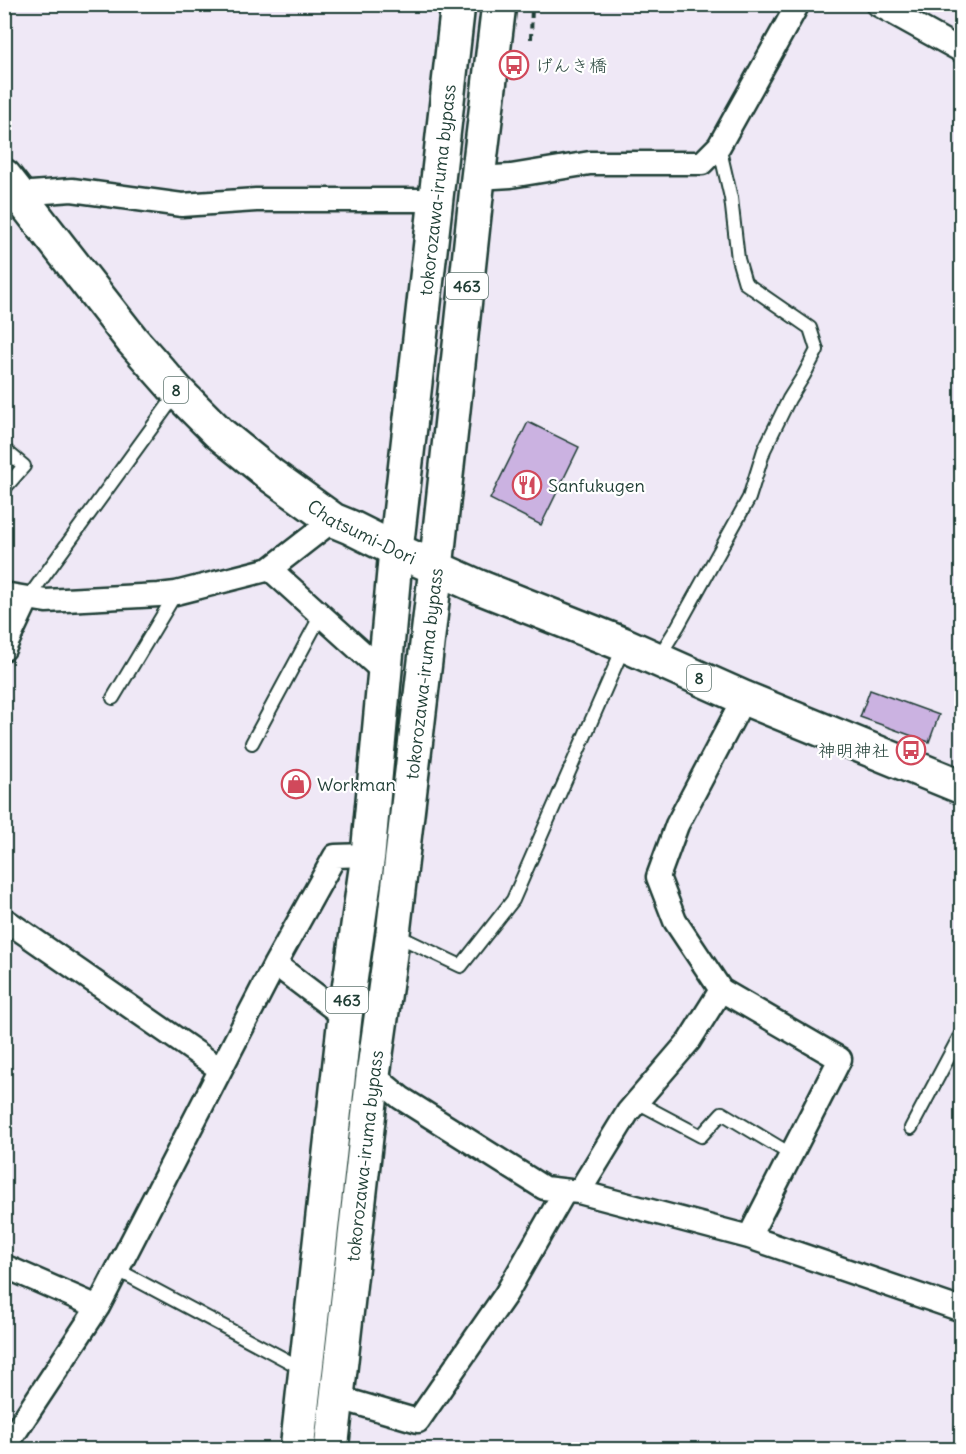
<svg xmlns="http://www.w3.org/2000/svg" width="966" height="1454" font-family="Delius,'Klee One',sans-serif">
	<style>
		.building { fill: #cbb2e1; stroke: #1f3d34; stroke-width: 1.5 }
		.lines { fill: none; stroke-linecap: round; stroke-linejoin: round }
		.lane-casing { stroke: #1f3d34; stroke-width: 16 }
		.street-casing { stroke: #1f3d34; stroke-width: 27 }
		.primary-casing { stroke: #1f3d34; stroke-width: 38 }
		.highway-casing { stroke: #1f3d34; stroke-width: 38 }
		.path { stroke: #1f3d34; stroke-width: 4; stroke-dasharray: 6 4.5; stroke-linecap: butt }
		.lane { stroke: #fff; stroke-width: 12 }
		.street { stroke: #fff; stroke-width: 22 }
		.primary { stroke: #fff; stroke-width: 33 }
		.highway { stroke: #fff; stroke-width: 33 }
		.labels { text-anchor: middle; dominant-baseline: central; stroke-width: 4.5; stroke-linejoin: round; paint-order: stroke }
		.shield { fill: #fff; stroke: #627771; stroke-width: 1.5 }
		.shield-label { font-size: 16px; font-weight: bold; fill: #1f3d34 }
		.poi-label { font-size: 18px; fill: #1f3d34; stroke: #fff; text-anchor: start }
		.street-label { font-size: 18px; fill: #1f3d34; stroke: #fff }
	</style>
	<rect width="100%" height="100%" fill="#efe8f6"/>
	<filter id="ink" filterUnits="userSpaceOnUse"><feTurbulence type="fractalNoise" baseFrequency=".0167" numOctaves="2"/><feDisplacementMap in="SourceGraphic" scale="12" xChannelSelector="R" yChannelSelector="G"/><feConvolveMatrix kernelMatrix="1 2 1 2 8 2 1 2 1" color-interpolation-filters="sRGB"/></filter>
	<g filter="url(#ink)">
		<path class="building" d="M528,422L579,447L541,525L490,499Z
			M870,690L939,715L929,742L860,717Z"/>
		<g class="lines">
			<g class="lane-casing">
				<path id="lane" d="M4,449L24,466L4,489
					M28,598L177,393
					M658,658L678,626L749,498L764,450L789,399L804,375L817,350L810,328L745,283L738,259L731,198L719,146
					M113,698L176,593
					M252,743L321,615
					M394,934L461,966L513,900L624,646
					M637,1102L701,1136L722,1113L792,1155
					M911,1128L962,1032
					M116,1269L305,1370"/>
			</g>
			<g class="street-casing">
				<path id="street" d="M877,4L962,51
					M478,178L511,176L590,163H702L719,146L798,4
					M18,194L72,190L182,205L256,200H435
					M270,569L385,673
					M4,594L46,601L159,595L176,593L270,569L333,520
					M4,649L28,598
					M744,698L677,825L658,877L675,921L721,990L840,1059L749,1237
					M4,919L220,1069
					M275,964L345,1017
					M373,1075L401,1098L544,1188L579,1192L749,1237L962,1310
					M579,1192L628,1112L689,1041L721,990
					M4,1266L98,1307
					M336,1397L418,1421L506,1294L565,1191
					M4,1449L98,1307L275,964L335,856L368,855"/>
			</g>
			<g class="primary-casing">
				<g id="primary">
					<path id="s1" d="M4,176L132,340L178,392L219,433L272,476L333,520L350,527L396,550L479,587L625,645L744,698L962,787"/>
				</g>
			</g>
			<g class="highway-casing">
				<g id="highway">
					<path id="s2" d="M297,1450L345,1017L368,855L396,550L458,4"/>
					<path id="s3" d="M331,1450L373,1075L393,933L436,568L478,178L499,4"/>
				</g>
			</g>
			<path class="path" d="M531,39L532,4"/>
			<use href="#lane" class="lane"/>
			<use href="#street" class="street"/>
			<use href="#primary" class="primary"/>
			<use href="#highway" class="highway"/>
		</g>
	</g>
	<defs>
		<g id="bus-ring" transform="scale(1.5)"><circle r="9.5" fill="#fff" stroke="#d1495b" stroke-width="1.5"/><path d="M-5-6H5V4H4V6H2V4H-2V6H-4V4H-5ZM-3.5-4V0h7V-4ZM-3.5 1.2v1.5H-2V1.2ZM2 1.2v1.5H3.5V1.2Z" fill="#d1495b"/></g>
		<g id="restaurant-ring" transform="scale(1.5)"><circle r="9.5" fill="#fff" stroke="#d1495b" stroke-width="1.5"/><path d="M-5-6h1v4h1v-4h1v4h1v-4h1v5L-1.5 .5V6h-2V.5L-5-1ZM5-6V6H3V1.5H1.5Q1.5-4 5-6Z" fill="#d1495b"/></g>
		<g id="shop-ring" transform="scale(1.5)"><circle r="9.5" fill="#fff" stroke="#d1495b" stroke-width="1.5"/><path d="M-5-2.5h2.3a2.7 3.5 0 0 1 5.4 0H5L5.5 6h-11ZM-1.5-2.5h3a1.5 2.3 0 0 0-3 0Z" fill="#d1495b"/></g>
	</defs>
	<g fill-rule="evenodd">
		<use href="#bus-ring" x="514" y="65"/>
		<use href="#restaurant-ring" x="527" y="485"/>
		<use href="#bus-ring" x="911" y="750"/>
		<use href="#shop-ring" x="296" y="784"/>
	</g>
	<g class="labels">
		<g class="shield">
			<rect x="446" y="273" width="42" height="26" rx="4.5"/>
			<rect x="164" y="377" width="24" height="26" rx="4.5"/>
			<rect x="687" y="665" width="24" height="26" rx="4.5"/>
			<rect x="326" y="987" width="42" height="26" rx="4.5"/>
		</g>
		<g class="shield-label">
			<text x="467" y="286">463</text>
			<text x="176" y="390">8</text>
			<text x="699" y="678">8</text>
			<text x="347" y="1000">463</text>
		</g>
		<g class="poi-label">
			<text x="535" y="65">げんき橋</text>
			<text x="548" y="485">Sanfukugen</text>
			<text x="890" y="750" text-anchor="end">神明神社</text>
			<text x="317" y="784">Workman</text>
		</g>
		<g class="street-label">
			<text stroke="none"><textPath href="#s2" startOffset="1268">tokorozawa-iruma bypass</textPath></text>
			<text stroke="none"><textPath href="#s1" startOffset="510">Chatsumi-Dori</textPath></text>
			<text stroke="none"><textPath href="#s3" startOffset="782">tokorozawa-iruma bypass</textPath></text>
			<text stroke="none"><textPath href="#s3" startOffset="296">tokorozawa-iruma bypass</textPath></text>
		</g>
	</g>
	<rect width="966" height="1454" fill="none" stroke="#fff" stroke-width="24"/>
	<rect x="12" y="12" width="942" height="1430" fill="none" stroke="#1f3d34" stroke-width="2" filter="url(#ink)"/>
</svg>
